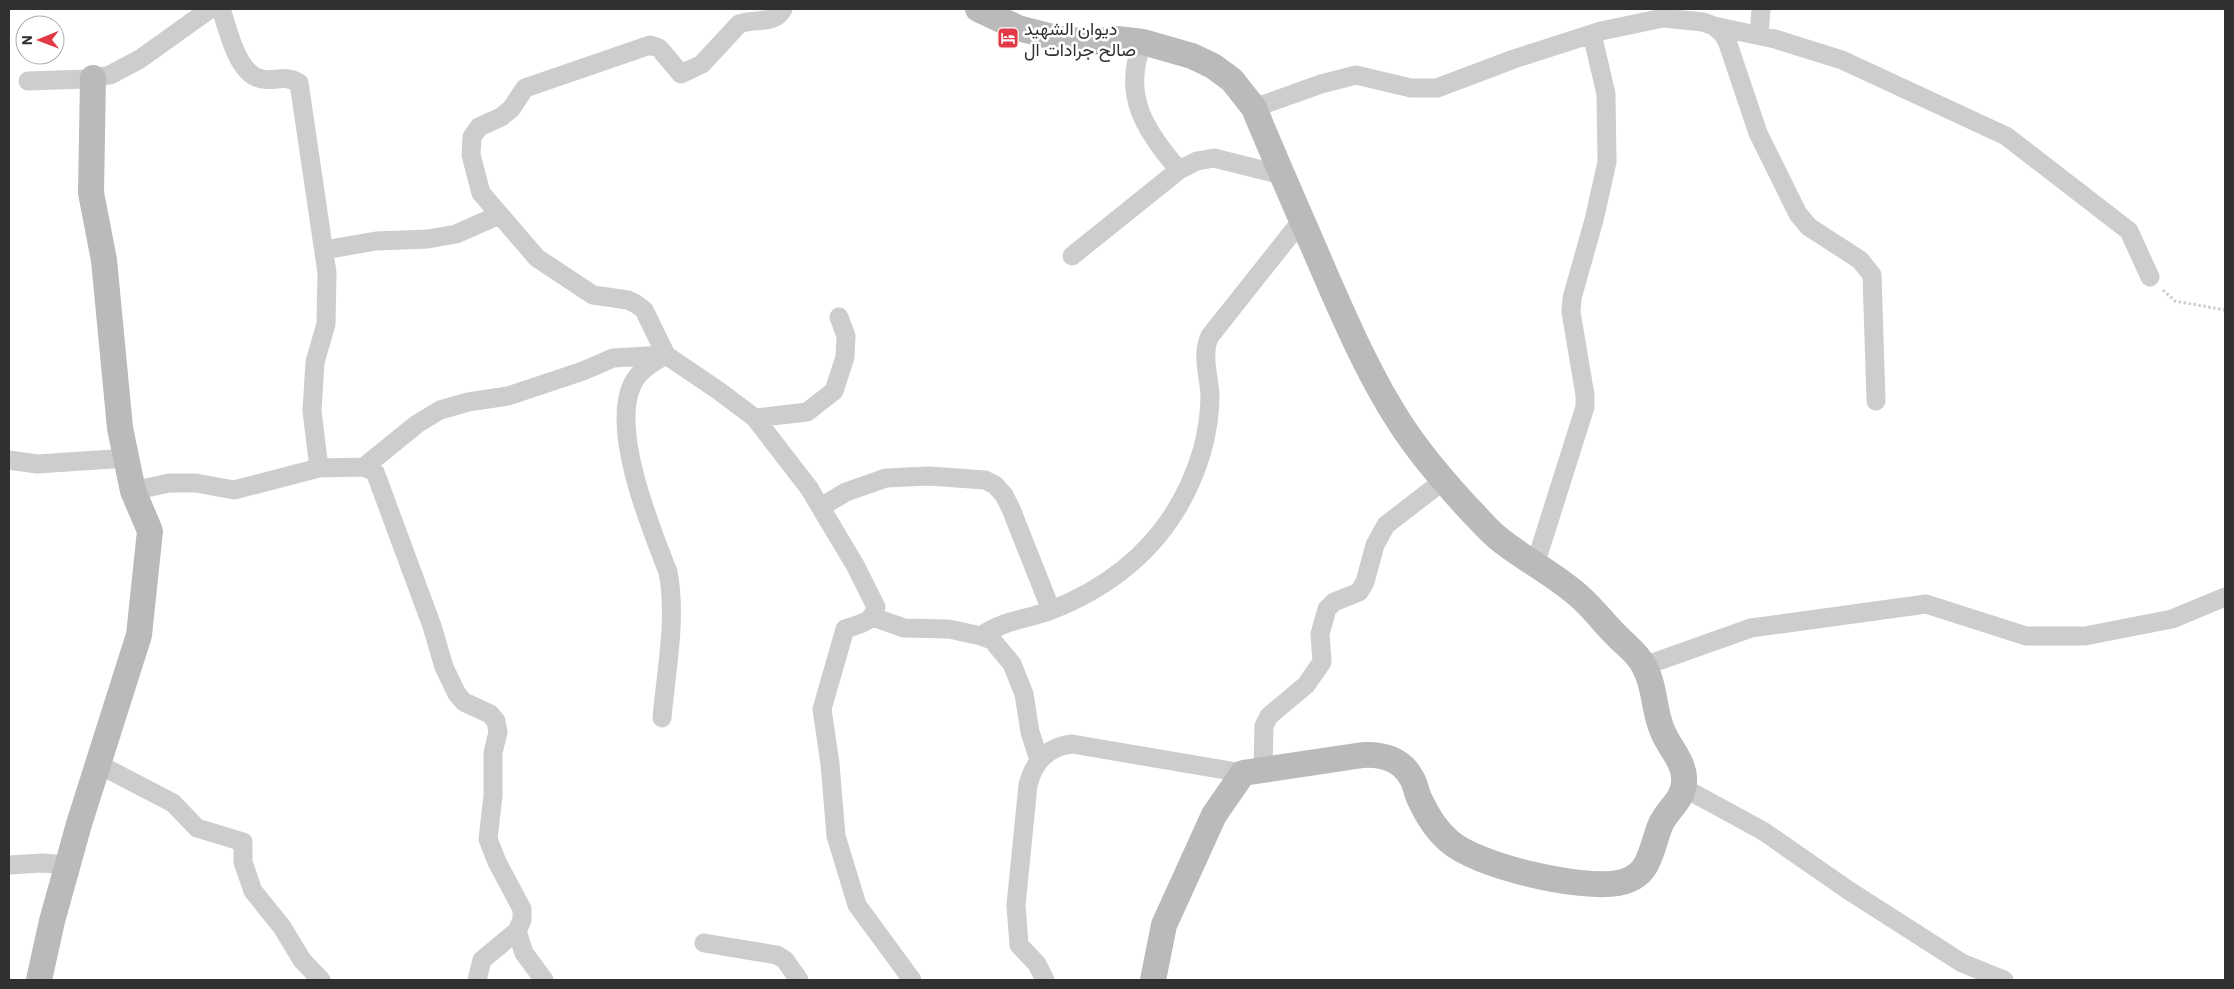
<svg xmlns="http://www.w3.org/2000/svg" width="2234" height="989" font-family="'IBM Plex Sans',Vazirmatn,sans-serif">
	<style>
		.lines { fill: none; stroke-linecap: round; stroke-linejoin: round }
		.path { stroke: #cdcdcd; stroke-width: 3; stroke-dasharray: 2.5 2.5; stroke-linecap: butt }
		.street { stroke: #cdcdcd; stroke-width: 19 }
		.secondary { stroke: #bababa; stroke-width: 26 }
		.labels { text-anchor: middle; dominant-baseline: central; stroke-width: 5; stroke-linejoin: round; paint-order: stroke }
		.poi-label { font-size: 18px; fill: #303030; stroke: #fff; text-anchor: start }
	</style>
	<rect width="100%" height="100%" fill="#fff"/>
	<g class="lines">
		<path class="path" d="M2163,290L2175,301L2225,310"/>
		<path class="street" d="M221,9C228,29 237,75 262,79C276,82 284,74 299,83L327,273L326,324L315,362L312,411L319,468
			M783,9C775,25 754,18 739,24L702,64L681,74L659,48L650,45L525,88L511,109L501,117L479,127L472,137L471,155L481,193L537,258L593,295L628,300L636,304L644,310L666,355L719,391L755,418L809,488L855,565L876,607C872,623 860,624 845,629L822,709L830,764L836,836L857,905L912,980
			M1714,26L1775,39L1842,60L2006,136L2129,231L2150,277
			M1759,35L1761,9
			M1143,42C1121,94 1145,131 1179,170
			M28,81L86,79L110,75L140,59L210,9
			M1254,108L1321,84L1356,75L1411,88H1437L1514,59L1601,31L1663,18L1703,22L1714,26L1722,33L1727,41L1758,133L1798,214L1809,227L1860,260L1872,275L1876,401
			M324,250L376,241L428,239L456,234L499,215
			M1072,256L1179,170L1197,161L1214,158L1282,175
			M755,418L807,412L834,391L845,357L846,336L839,317
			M9,460L37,464L128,458
			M364,467L417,424L440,410L468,402L508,396L583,371L613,358L662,355
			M133,491L169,483H196L234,490L319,468L364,467L375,472L432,626L444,667L457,694L464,702L490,714L496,721L498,732L493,753V796L488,839L497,862L522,909V920L517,931L524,953L544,980
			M821,507L846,492L886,478L929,476L985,480L995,485L1004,495L1011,509L1051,610
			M1535,565L1585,407V395L1571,312L1572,298L1594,220L1607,162L1606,94L1592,34
			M873,617L904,628L949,629L981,636L992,640L1012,664L1024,694L1030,732L1039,760
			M981,636C1006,619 1026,620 1052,610C1127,580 1179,529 1202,451C1207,433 1210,414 1210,395C1209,376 1201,354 1210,336L1302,220
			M1644,666L1751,628L1926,604L2026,636H2085L2172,619L2225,597
			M662,718C666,671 677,619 668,572C650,526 611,431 632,385C639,370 652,363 666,355
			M98,764L173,803L197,828L243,842V862L253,891L282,927L302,960L321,980
			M1263,769L1264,726L1269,716L1306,685L1322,662L1320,634L1327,609L1334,602L1359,592L1365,582L1375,545L1386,525L1443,481
			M1684,788L1763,831L1848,890L1962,963L2004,980
			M9,865L42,863L68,865
			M704,943L777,955L785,960L799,980
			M477,980L482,960L517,931
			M1045,980L1037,964L1019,945L1016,905L1028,785C1034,762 1047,747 1072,744L1243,773"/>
		<path class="secondary" d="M978,9L1018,28L1061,39L1091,42L1117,39L1143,42L1192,56L1213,66L1232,80L1254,108C1277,164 1302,220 1326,276C1348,326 1370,377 1400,423C1420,454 1445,483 1471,511C1480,520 1488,530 1498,538C1523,559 1555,574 1580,597C1594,609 1605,625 1619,638C1628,647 1638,654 1644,666C1656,687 1653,711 1663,732C1670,749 1686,763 1684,783C1683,801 1666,810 1660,826C1650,851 1651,877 1618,883C1581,890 1476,866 1449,841C1437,831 1427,815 1420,800C1416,793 1416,784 1411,777C1401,759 1382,754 1363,755L1243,773L1214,815L1164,925L1153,980
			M39,980L52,921L79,824L139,635L150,531L133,491L120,428L104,260L91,193L93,78"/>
	</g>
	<defs>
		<g id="hotel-square" transform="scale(1.125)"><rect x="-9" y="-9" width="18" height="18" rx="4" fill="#e13945" stroke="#fff"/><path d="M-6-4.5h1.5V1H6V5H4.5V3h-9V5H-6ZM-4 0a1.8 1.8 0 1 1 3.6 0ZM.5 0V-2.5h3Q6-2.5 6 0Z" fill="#fff"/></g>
	</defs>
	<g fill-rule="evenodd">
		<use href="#hotel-square" x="1008" y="38"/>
	</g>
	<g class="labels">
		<g class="poi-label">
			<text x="1024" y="28">ديوان الشهيد<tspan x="1024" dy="21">صالح جرادات ال</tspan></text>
		</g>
	</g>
	<rect width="2234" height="989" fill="none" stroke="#303030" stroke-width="20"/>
	<g transform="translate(40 40) rotate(269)"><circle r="24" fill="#ffffff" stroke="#acacac"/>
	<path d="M0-4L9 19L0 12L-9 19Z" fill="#e13945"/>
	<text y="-8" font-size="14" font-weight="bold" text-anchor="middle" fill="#303030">N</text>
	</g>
</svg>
